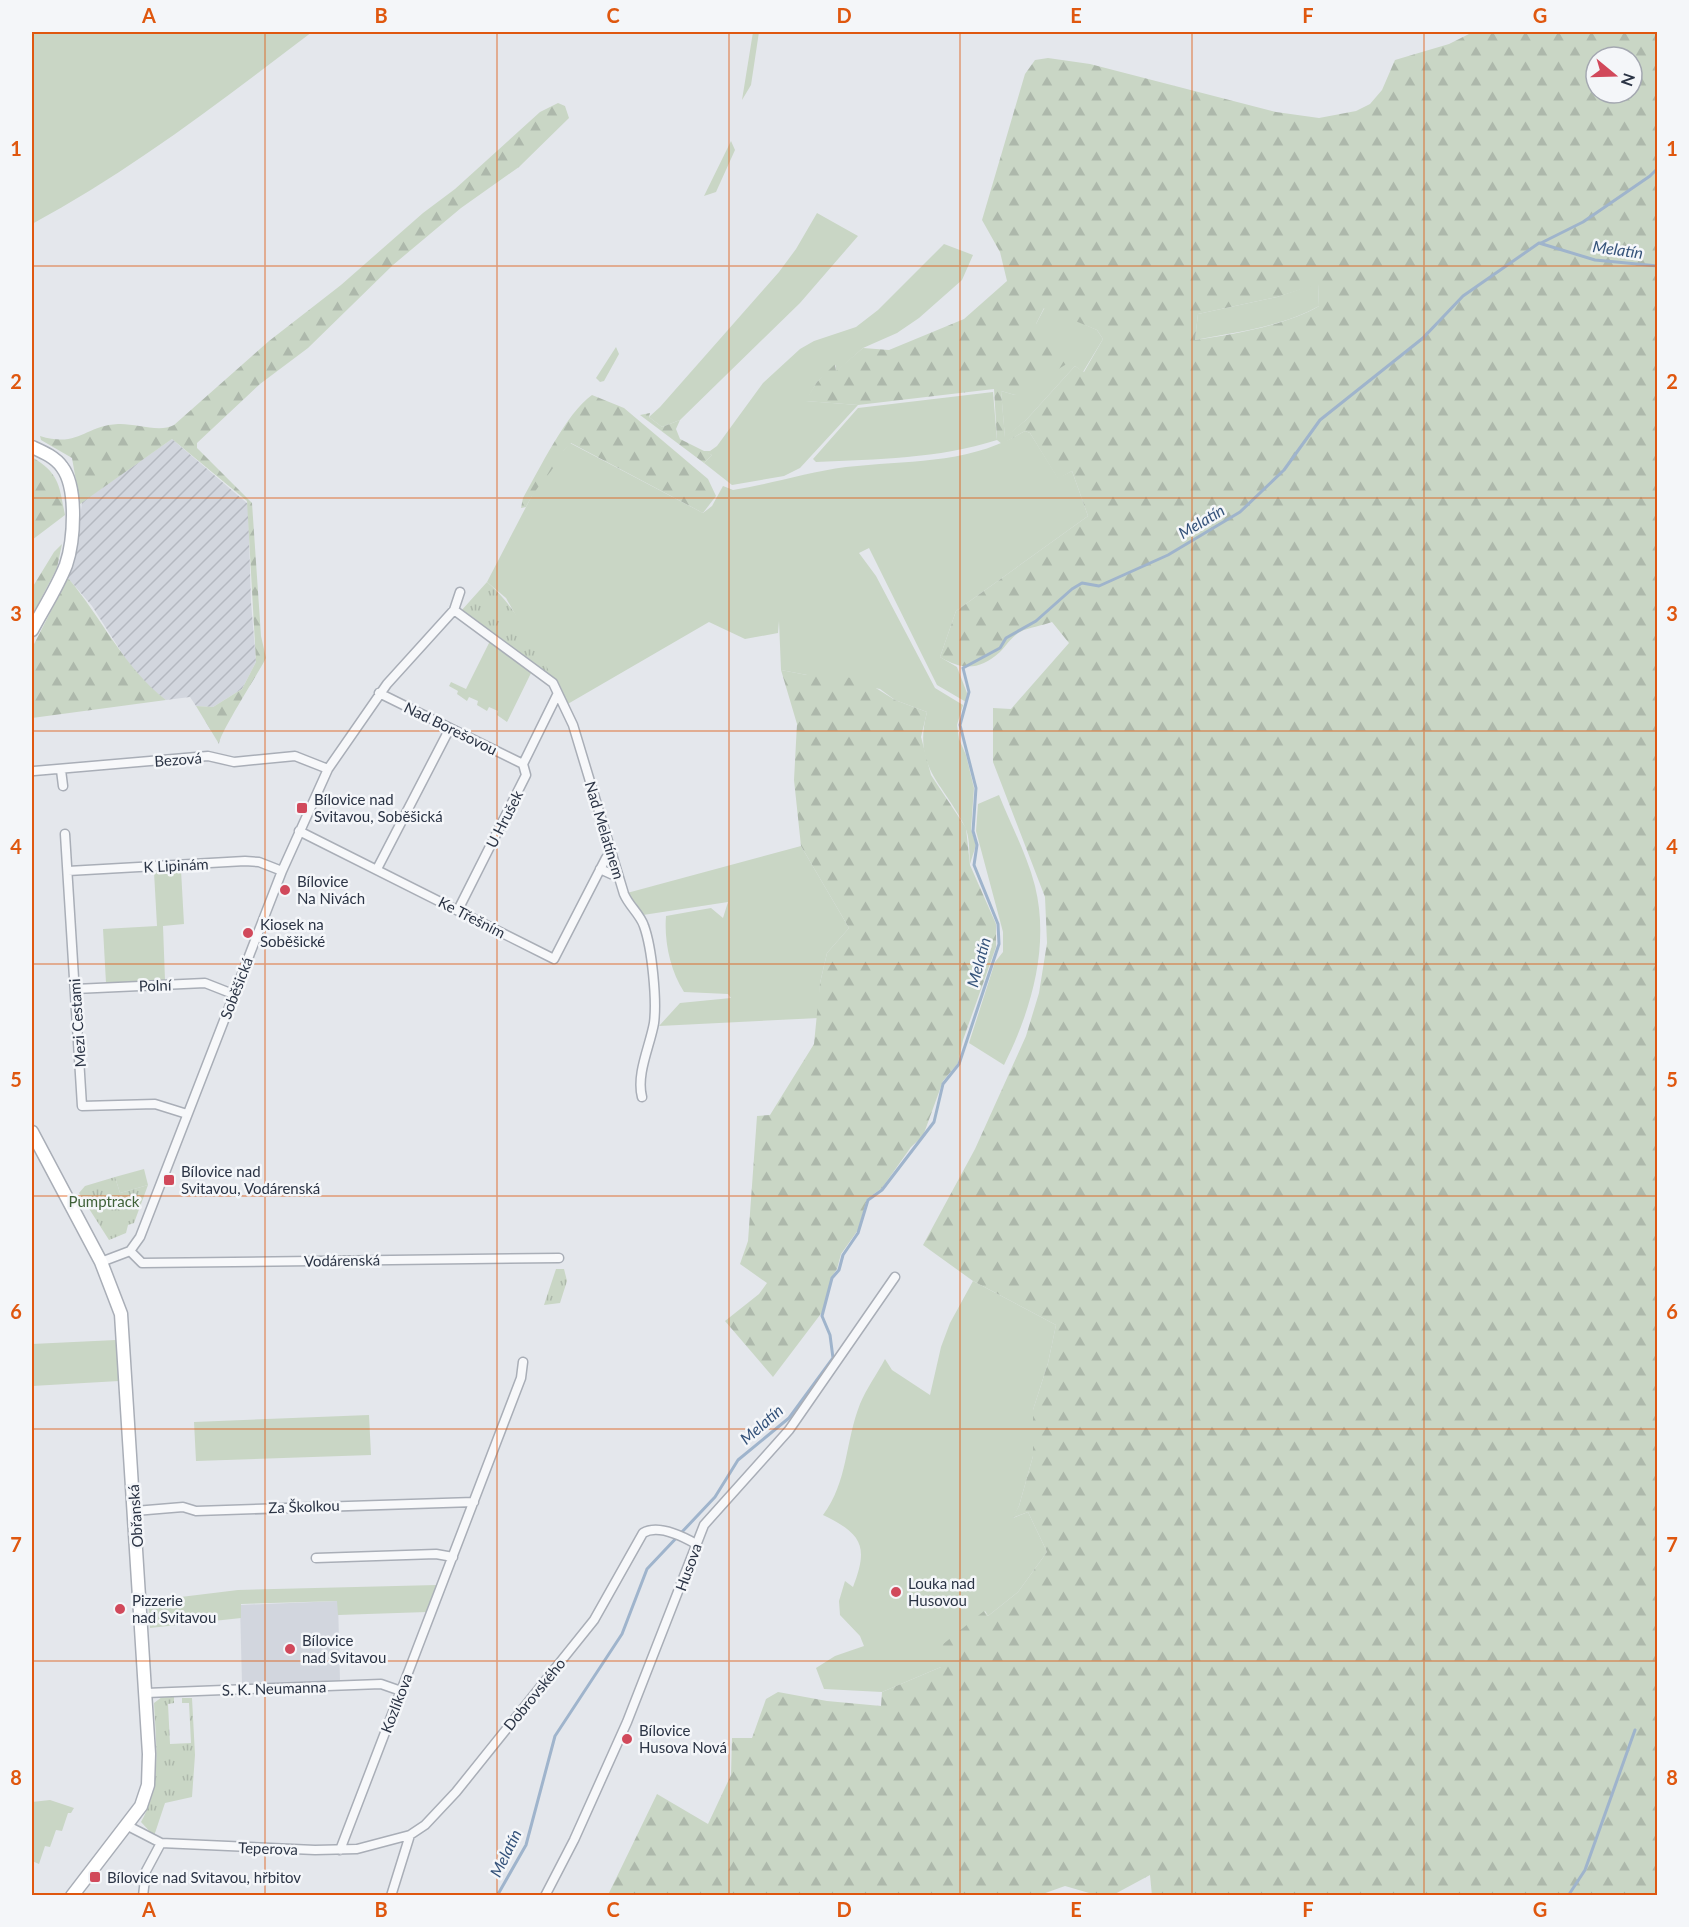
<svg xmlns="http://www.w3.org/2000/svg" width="1689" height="1927" font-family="Lato,sans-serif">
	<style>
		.built { fill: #d2d6de }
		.industrial { fill: url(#industrial-furrows) }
		.green { fill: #c9d6c5 }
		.forest { fill: url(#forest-firs); fill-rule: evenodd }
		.park { fill: url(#park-tufts) }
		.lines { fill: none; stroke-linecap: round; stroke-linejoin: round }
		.stream { stroke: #9fb4cc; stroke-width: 3 }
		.street-casing { stroke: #a9aeb7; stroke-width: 11 }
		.secondary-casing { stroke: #a9aeb7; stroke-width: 15 }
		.street { stroke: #f7f8fa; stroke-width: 8 }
		.secondary { stroke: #fff; stroke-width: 12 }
		.grid { fill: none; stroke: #df570f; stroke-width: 1.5; stroke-opacity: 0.55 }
		.poi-dot { fill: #d1495b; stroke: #f4f6f9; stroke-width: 2 }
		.labels { text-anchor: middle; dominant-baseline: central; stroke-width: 5; stroke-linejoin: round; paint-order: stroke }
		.street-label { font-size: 15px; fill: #2b3445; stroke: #f4f6f9 }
		.poi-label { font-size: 15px; fill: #2b3445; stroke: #f4f6f9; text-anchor: start }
		.park-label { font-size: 15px; fill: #3f6138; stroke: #f4f6f9 }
		.water-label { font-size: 16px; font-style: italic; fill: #34527a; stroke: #f4f6f9 }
		.neatline { fill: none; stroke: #df570f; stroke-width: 2 }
		.grid-label { font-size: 20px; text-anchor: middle; font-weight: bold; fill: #df570f }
	</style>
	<defs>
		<pattern id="industrial-furrows" width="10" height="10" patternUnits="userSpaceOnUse" patternTransform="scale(1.5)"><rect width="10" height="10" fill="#d2d6de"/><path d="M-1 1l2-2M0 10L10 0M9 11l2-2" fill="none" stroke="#b4b8c0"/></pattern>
		<pattern id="forest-firs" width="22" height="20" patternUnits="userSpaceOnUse" patternTransform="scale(1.5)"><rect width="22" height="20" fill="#c9d6c5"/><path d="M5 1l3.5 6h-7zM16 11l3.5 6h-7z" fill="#adb8ab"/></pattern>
		<pattern id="park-tufts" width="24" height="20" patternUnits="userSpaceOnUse" patternTransform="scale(1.5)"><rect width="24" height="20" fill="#c9d6c5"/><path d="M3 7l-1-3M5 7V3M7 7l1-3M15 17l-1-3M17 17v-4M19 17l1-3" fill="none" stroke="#adb8ab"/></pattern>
	</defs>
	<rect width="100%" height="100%" fill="#e4e7ec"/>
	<path class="built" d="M338,1601L340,1681L242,1684L240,1605Z"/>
	<path class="industrial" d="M172,439L248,504L251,602L256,662L242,689L213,707L196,706L190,697L166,700L149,687L129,664L92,606L68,578L75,559L82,502Z"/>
	<path class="green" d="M32,32H312C221,101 132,170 32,224Z
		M753,32H759L751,85L742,100Z
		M731,141L735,150L716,192L704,196Z
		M817,213L858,236L800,303L680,420L662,427L649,417L660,407L779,272L796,249Z
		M944,244L973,255L962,280L919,318L897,333L863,348L836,372V365L817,382L806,401L858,405L800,468L784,476L732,485L704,463L712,455L702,451H710L717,446L763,383L800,349L814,341L856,327L878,310Z
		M1318,283L1319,306C1282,327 1236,332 1195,340L1198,314L1277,297Z
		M1045,307L1097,330L1103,339L1083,372L1075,366L1026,420L1005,438L1001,391L1015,395L1036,324Z
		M616,347L619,354L604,381L600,382L596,378Z
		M993,392L997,440C938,459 877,459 816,462L813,459L858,408Z
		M1025,431L1030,433L1058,478L1072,471L1088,516L956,611L940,657L957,667L967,693L966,702L937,685L869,548L859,553L876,576L935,688L963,705L957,725L959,739L966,755L974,788L971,829L976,845L970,864C969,853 970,837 965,827C944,783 912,768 927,712L895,700L880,689L781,670L779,621L778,633L745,639L709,622L566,705L506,598L487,582L539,482C551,470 558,455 570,443L703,513L712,506L723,486L733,490C771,484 808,472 846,467C909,460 968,465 1025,431Z
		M490,641L532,671L507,722L497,715L498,711L489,707L487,711L477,705L478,701L469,697L467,701L457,694L458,691L449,686L451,682L466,689Z
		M999,795C1011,825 1027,855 1035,886C1050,947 1031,1011 1004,1065L969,1043L995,962L1003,952V932L976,831L978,804Z
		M801,846L849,928L827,953L820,983L819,1018L659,1026L680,1003L731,998L728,994L684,992C670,970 664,941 666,916L711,908L723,918L728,902L643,915L627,893Z
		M181,870L184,924L163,926L165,980L106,983L103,929L157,926L154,872Z
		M144,1169L148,1185L120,1193L115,1177Z
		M973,1281L1056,1325L1048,1363L1033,1410V1456L1019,1506L1013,1518L1028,1512L1047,1552L1018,1592L988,1616L985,1611L941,1667L882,1692L824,1689L816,1668L835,1656L864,1646L860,1636L840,1615L839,1601L845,1581L853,1587C869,1546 862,1534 823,1515C848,1482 845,1442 860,1404C866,1389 877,1374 885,1359L892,1370L930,1395L941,1347L950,1323Z
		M116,1340L119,1381L32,1386V1344Z
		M369,1415L371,1455L196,1461L194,1422Z
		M437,1585L427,1612L338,1615L337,1601L241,1604V1618L150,1628L148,1601L238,1590Z
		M50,1800L74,1808L71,1813H68L62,1831L56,1830L50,1847L45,1846L39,1864L32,1861V1802Z"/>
	<path class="forest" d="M1473,32H1657V1895L1152,1896L1150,1875L1113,1895H1096L1065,1886L1037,1896L608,1895L657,1794L708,1824L731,1775L732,1738H752L766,1699L778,1692L827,1701L881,1706L882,1692L941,1667L942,1645L984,1611L988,1616L1018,1592L1047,1552L1028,1512L1012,1518L1019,1506L1033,1456V1410L1048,1363L1056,1325L973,1281L923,1245L975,1149L1026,1036L1039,993L1047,943L1045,897L993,762V708L1011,709L1069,643L1052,622C1042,626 1029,627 1020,632C1011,637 1007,645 1000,652C979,671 962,670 940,657L956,611L1088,516L1072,471L1058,479L1030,433L1025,431L1002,444L997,440L994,389L858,405L805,401L817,382L835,364L836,371L863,348L889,350L964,319L1007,281L1000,252L982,220L1025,74L1035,60L1048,58L1090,64L1276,112L1319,118L1356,111L1370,104L1382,90L1395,60L1449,44ZM1596,57H1632V93H1596ZM1318,284L1319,306C1287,325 1232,335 1195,340L1198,314L1277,297ZM1044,308L1097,330L1103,339L1084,372L1075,366L1026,420L1005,437L1001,391L1015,395L1070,362L1036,324Z
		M558,103L565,106L569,118L519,167L461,208L393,265L308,348L260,384L197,443V448L252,503L261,636L266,658C258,674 219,734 219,744L196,706L213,707L242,689L256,662L247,501L172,439L80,504L72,458L41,440L40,436C79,448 84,426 118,424C135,423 159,433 174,425L269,341L341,285L423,213L455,189L540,112Z
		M592,395L624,408L708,479L716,496L703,513L571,443C561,451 558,462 551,471C539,486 535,490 526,507L521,508L523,498C539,470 567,412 592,395Z
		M650,413L649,417L662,427L680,420L676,429L680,439L712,455L704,463L640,415Z
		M32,457C60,474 59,485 65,515L32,540Z
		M62,544L57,568L32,616V588L54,552Z
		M68,578C102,618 124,668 166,700L32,718V648Z
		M781,670L807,675L817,672L863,680L895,700L927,712L921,737L931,775L966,828L970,865L996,924V947L963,1040L958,1063L943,1081L923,1136L911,1147L882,1188L867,1199L858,1230L841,1254L837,1269L831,1278L823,1311L773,1377L725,1321L759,1294L767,1283L740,1264L748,1241L757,1116L770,1115L814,1044L820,983L827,953L849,928L801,846L794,780L797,724Z"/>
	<path class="park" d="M487,582C518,609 534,644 554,680L461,611Z
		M115,1177L120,1193L148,1185L134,1223L128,1225L126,1233L109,1240L79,1193L85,1186Z
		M556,1269H564L567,1281L560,1303L544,1305Z
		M162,1697H174V1703L168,1704L170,1744L191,1743L189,1703H182V1698H192L195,1755L192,1797L165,1803L154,1836L141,1822C162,1785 156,1745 154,1703Z"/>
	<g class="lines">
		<path class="stream" d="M1541,243L1583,222L1650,176L1658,168
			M497,1896L526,1845L555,1736L622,1634L647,1569L715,1497L738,1460L789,1418L833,1358L830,1335L822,1316L832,1278L839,1270L843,1255L858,1233L868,1200L882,1190L934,1122L943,1084L959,1064L999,944L998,924L974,865L977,845L973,831L976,788L960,725L969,692L963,668L1000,648L1006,638L1036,621L1072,589L1082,583L1099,586L1168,555L1240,512L1284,470L1320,420L1423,338L1463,296L1539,243L1595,260L1658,266
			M1568,1896L1585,1870L1635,1730"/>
		<g class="street-casing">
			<path id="street" d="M454,610L553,683L573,725L624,894C629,906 640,914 644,926C652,948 657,1000 654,1023C650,1046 636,1074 642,1097
				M379,693L523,764
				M61,770L63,786
				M34,771L208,756L234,762L295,756L328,769
				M299,831L554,959L606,858
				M65,834L82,1106L155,1104L187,1114
				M377,869L450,728
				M600,869L611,874
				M68,871L245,861L259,862L282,871
				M458,910L526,775L523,764L557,695
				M75,989L205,983L233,994
				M130,1251L142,1263L559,1258
				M101,1262L130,1251L140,1237L282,871L328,769L387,684L454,610L460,592
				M135,1511L183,1507L196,1511L474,1502
				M316,1558L436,1554L453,1557
				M146,1693L381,1684L401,1691
				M128,1826L161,1843L315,1850L357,1849L410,1835L425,1825L456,1792L594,1620L643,1533C658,1524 682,1536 696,1544
				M340,1850L521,1378L523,1362
				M143,1896L146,1871L161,1843
				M391,1896L410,1835
				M545,1896L574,1840L627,1722L704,1525L789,1430L895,1277"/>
		</g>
		<g class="secondary-casing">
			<path id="secondary" d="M32,447C43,452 55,457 62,467C78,488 74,541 66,565C57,588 43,609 32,630
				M32,1132L101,1262L121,1314L149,1754L148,1785L141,1806L72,1896"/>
		</g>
		<use href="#street" class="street"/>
		<use href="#secondary" class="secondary"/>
	</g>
	<path class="grid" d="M265,32V1896M497,32V1896M729,32V1896M960,32V1896M1192,32V1896M1424,32V1896M32,266H1658M32,498H1658M32,731H1658M32,964H1658M32,1196H1658M32,1429H1658M32,1661H1658"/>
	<g class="poi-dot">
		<rect x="296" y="802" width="12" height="12" rx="3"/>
		<circle cx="285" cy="890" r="6"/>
		<circle cx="248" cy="933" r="6"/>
		<rect x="163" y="1174" width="12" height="12" rx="3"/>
		<circle cx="896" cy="1592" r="6"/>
		<circle cx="120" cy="1609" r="6"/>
		<circle cx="290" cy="1649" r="6"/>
		<circle cx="627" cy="1739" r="6"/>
		<rect x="89" y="1871" width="12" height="12" rx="3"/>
	</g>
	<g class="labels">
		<g class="street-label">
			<text transform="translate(451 728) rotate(26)">Nad Borešovou</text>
			<text transform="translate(178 759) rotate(-4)">Bezová</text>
			<text transform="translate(504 819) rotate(-63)">U Hrušek</text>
			<text transform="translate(605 830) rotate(73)">Nad Melatínem</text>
			<text transform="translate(176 865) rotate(-3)">K Lipinám</text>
			<text transform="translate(472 917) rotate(27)">Ke Třešním</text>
			<text transform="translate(155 985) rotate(-2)">Polní</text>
			<text transform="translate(236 988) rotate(-69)">Soběšická</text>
			<text transform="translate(77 1023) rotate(-94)">Mezi Cestami</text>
			<text transform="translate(342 1260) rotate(-1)">Vodárenská</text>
			<text transform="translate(304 1506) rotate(-2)">Za Školkou</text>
			<text transform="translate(135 1516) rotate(-94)">Obřanská</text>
			<text transform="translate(688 1567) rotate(-70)">Husova</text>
			<text transform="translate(274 1688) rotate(-2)">S. K. Neumanna</text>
			<text transform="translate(534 1694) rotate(-51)">Dobrovského</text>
			<text transform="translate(396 1703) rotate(-69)">Kozlíkova</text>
			<text transform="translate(268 1848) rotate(2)">Teperova</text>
		</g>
		<g class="poi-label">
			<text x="314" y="799">Bílovice nad<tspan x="314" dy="17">Svitavou, Soběšická</tspan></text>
			<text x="297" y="881">Bílovice<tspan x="297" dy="17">Na Nivách</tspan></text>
			<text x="260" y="924">Kiosek na<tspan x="260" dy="17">Soběšické</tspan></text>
			<text x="181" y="1171">Bílovice nad<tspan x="181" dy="17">Svitavou, Vodárenská</tspan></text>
			<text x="908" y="1583">Louka nad<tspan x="908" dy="17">Husovou</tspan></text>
			<text x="132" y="1600">Pizzerie<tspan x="132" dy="17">nad Svitavou</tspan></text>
			<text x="302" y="1640">Bílovice<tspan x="302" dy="17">nad Svitavou</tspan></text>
			<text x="639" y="1730">Bílovice<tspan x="639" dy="17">Husova Nová</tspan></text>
			<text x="107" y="1877">Bílovice nad Svitavou, hřbitov</text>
		</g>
		<g class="park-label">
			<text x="104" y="1201">Pumptrack</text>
		</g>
		<g class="water-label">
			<text transform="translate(1618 249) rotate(8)">Melatín</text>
			<text transform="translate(1201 521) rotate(-31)">Melatín</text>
			<text transform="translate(978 962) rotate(-75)">Melatín</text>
			<text transform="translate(761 1424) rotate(-41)">Melatín</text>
			<text transform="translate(505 1853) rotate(-64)">Melatín</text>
		</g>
	</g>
	<rect width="1689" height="1927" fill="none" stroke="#f4f6f9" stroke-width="66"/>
	<g transform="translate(1614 75) rotate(109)"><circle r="28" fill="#f4f6f9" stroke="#a4a8b1" stroke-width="1.5"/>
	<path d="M0-4.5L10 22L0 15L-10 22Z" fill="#d1495b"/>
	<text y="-9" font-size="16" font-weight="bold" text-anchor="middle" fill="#2b3445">N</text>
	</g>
	<rect x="33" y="33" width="1623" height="1861" class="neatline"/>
	<g class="grid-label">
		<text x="149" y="23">A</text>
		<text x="381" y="23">B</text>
		<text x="613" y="23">C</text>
		<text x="844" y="23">D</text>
		<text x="1076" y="23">E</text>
		<text x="1308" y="23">F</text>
		<text x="1540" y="23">G</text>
		<text x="16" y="156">1</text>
		<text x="1672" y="156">1</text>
		<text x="16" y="389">2</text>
		<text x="1672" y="389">2</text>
		<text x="16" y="621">3</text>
		<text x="1672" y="621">3</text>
		<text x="16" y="854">4</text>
		<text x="1672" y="854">4</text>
		<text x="16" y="1087">5</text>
		<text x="1672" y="1087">5</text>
		<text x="16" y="1319">6</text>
		<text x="1672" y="1319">6</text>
		<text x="16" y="1552">7</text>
		<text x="1672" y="1552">7</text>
		<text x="16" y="1785">8</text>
		<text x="1672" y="1785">8</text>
		<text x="149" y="1917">A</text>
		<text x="381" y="1917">B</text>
		<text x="613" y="1917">C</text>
		<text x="844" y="1917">D</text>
		<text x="1076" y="1917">E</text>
		<text x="1308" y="1917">F</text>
		<text x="1540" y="1917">G</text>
	</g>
</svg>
